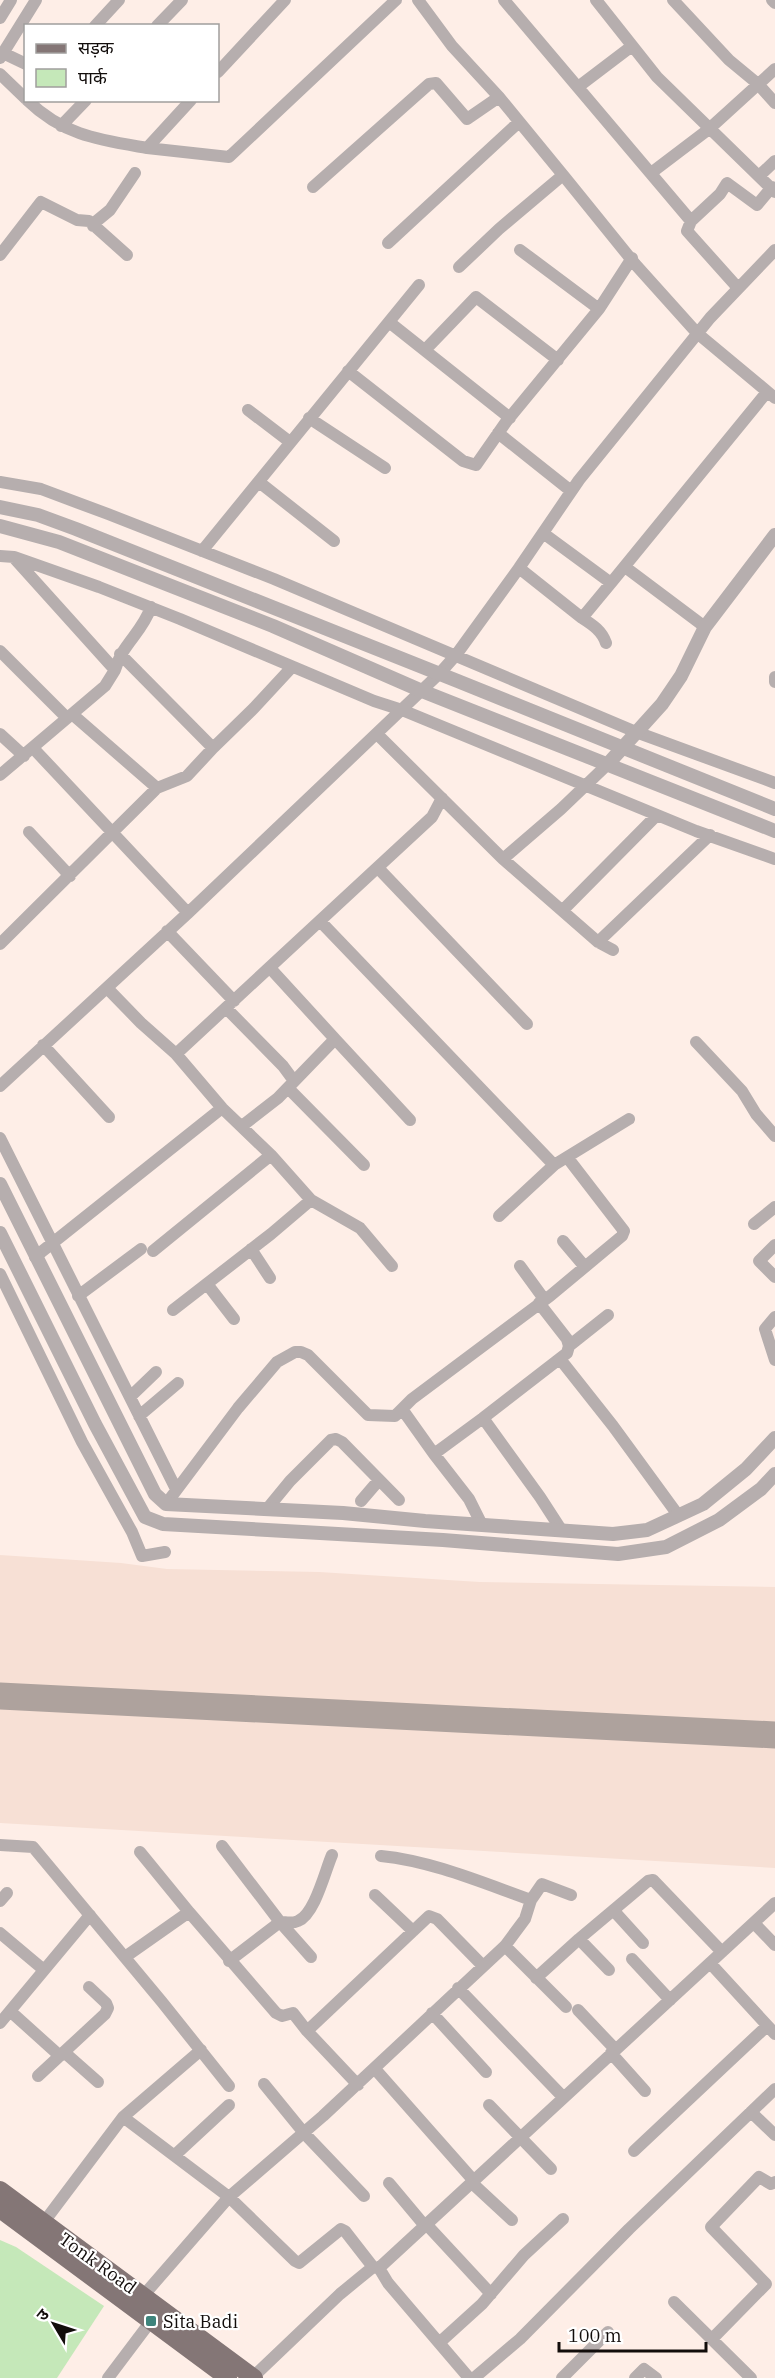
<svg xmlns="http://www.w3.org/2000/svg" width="775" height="2378" font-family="'IBM Plex Serif','Noto Sans Devanagari',serif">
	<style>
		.built { fill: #f7e0d5 }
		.green { fill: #c5e8b9 }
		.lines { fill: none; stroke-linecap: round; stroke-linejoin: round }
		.taxiway { stroke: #aea29d; stroke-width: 27 }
		.minor { stroke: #b6aeae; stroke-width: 12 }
		.tertiary { stroke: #b6aeae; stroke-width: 14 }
		.primary { stroke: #847676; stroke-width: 18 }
		.poi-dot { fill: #3e847c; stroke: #fff; stroke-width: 2 }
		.labels { text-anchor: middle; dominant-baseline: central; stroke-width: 4.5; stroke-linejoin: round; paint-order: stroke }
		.street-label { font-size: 18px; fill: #120d0b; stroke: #fff }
		.poi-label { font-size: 18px; fill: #120d0b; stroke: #fff; text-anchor: start }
	</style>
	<rect width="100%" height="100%" fill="#feeee7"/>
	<path class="built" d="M0,1555L121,1563L167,1569L319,1572L480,1582L775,1587V1868L0,1823Z"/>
	<path class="green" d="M0,2240L16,2247L104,2306L57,2378H0Z"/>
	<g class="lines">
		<path class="taxiway" d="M0,1696L775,1735"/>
		<path class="minor" d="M418,0L452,46L499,97L563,175L499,229L459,267
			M504,0L691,221L687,231L738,288
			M596,0L657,77L775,192
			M673,0L729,60L758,84L775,103
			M772,0L775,3
			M0,18L11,0
			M95,26L119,0
			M157,26L182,0
			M3,53L26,64
			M0,58L36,0
			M218,72L285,0
			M0,74L26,99
			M578,87L632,46
			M27,100C64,136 100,140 147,148L191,100
			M61,126L86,100
			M147,148L229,157L396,0
			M651,173L709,129L775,69
			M563,175L635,264L697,333L775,398
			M759,176L775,161
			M313,187L429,84L436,83L467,119L499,97
			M691,221L720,194L727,183L757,205L772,187
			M93,226V224L110,210L135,173
			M388,243L519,122
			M0,255L41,202L77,220L89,221L127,255
			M599,309L632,258
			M389,322L510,418
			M425,350L476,297L558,360
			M348,371L463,461L476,465L506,422L599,309L520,250
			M248,410L290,442
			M309,418L385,468
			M498,433L571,491
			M0,482L41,489L108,514L274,579L636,732L775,783
			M259,482L334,541
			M543,533L611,583L767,392
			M202,551L419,285
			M0,556L14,557L99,587L180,619L374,701L402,710L696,831L775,859
			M15,559L115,670C122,644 142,633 151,607
			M625,567L705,627
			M519,568L582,618L611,583
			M582,618C593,625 602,631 606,643
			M0,651L67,718
			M115,670L105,686L72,714L157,788L187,776L213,748L120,654
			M775,677V682
			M0,734L24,756
			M377,734L503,859L598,942L613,950
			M33,748L188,913
			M213,748L254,708L292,667
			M0,775L72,714
			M29,832L70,876
			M503,859L561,809L607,765
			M378,868L527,1024
			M563,910L657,815
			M320,921L554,1165
			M167,931L234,1001
			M598,942L710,835
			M0,944L157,788
			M107,988L141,1023L176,1054L432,817L442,798
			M226,1008L283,1066L294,1081
			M335,1039L410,1120
			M696,1042L742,1091L756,1114L775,1136
			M43,1045L109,1117
			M0,1086L188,913L440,673L456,655L519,568L579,480L710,318L775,250
			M288,1088L364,1165
			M242,1126L278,1098L335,1039L270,968
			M0,1138L176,1489
			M271,1155L311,1200L360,1228L392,1266
			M567,1157L629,1119
			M754,1224L775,1207
			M563,1241L585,1267
			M775,1245L759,1261L775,1277
			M251,1249L270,1278
			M153,1251L271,1155L222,1108
			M35,1257L222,1108L176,1054
			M520,1266L544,1299
			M0,1274L82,1442L132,1532L142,1556L165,1552
			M207,1284L234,1319
			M78,1296L141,1249
			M173,1310L271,1234L311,1200
			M775,1317L765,1329L775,1360
			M569,1346L608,1315
			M560,1359L613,1426L678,1515
			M130,1397L156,1372
			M402,1409L434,1454
			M139,1416L178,1383
			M483,1418L567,1353L569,1346L567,1339L539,1303
			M361,1501L379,1480
			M166,1504L238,1408L277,1362L295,1352H301L308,1355L368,1415L395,1416L412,1399L550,1296L622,1236L624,1231L567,1157L554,1165L499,1216
			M267,1509L290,1481L331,1440L336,1439L342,1442L399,1500
			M482,1525L469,1499L434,1454L483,1418L540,1497L562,1531
			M0,1845L33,1847L162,2002L229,2086
			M222,1846L280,1922L229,1961
			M375,1895L413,1931
			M531,1900L542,1884L571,1895
			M0,1901L7,1893
			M614,1911L643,1943
			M189,1912L276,2013L282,2016L293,2013L307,2031
			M280,1922C286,1922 292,1924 298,1921C315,1914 325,1871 332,1855
			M280,1922L311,1957
			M754,1923L775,1945
			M0,1933L44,1970
			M579,1939L648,1881L653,1880L722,1952
			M505,1946L566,2007
			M125,1957L189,1912L140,1852
			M632,1959L670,2000
			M710,1963L775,2034
			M536,1978L579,1939L609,1970
			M458,1988L563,2097
			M578,2010L615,2049
			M10,2011L60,2056
			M432,2013L486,2072
			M0,2023L90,1915
			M64,2052L98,2082
			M611,2053L645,2091
			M375,2069L474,2181
			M38,2076L105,2014L108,2008L106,2003L89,1987
			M264,2084L304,2133L364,2196
			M358,2085L307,2031L429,1916L437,1919L483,1966
			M489,2105L551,2169
			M751,2112L775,2135
			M123,2117L229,2197L143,2296
			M634,2151L767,2026
			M175,2155L229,2105
			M389,2183L425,2226
			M472,2183L512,2220
			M44,2222L123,2117L201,2050
			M427,2225L491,2294
			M373,2267L345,2231L341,2229L299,2263L295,2261L229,2197L323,2116L505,1946L525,1919L531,1900C483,1883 432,1861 381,1856
			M379,2268L388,2283L469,2378
			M674,2302L751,2378
			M712,2339L766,2284L711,2227L759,2177L771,2184L775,2182
			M439,2343L482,2304L524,2255L563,2219
			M253,2377L340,2294L373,2267L379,2268L775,1903
			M108,2378L154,2317
			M474,2378L520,2339L629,2229L775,2089
			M562,2378L608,2332
			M635,2378L644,2369L656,2378"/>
		<path class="tertiary" d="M0,507L38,515L76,529C310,621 542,715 775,809
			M0,526L59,542L273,626L422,691L775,831
			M607,765L662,704L681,676L705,627L775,535
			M0,1184L155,1494L166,1504L343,1513L425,1521L613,1534L647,1530L703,1504L746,1469L775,1438
			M0,1233L95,1424L145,1517L163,1524L443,1540L618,1554L666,1547L719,1520L761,1489L775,1474"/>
		<path class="primary" d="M0,2190L254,2378
			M0,2209L228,2378"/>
	</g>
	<rect class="poi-dot" x="145" y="2315" width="12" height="12" rx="3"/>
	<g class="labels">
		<g class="street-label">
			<text transform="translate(98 2263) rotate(36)">Tonk Road</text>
		</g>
		<g class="poi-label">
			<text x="163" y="2321">Sita Badi</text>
		</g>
	</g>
	<rect x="24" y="24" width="195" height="78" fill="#ffffff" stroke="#a09e9d" stroke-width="1.5"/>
	<rect x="36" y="44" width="30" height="9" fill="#847676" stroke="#a09e9d" stroke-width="1.5"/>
	<text x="78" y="54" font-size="18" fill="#120d0b">सड़क</text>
	<rect x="36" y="69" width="30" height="18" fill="#c5e8b9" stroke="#a09e9d" stroke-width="1.5"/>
	<text x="78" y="84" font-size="18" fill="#120d0b">पार्क</text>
	<g transform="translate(54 2324) rotate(309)" stroke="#ffffff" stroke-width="4.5" paint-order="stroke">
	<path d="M0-4.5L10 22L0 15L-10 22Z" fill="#120d0b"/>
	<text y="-9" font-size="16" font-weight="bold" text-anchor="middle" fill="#120d0b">उ</text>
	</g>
	<path d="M559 2342v9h147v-9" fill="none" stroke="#120d0b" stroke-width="3"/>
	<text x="568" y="2342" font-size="18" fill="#120d0b" stroke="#ffffff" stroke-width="4.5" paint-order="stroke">100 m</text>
</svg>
